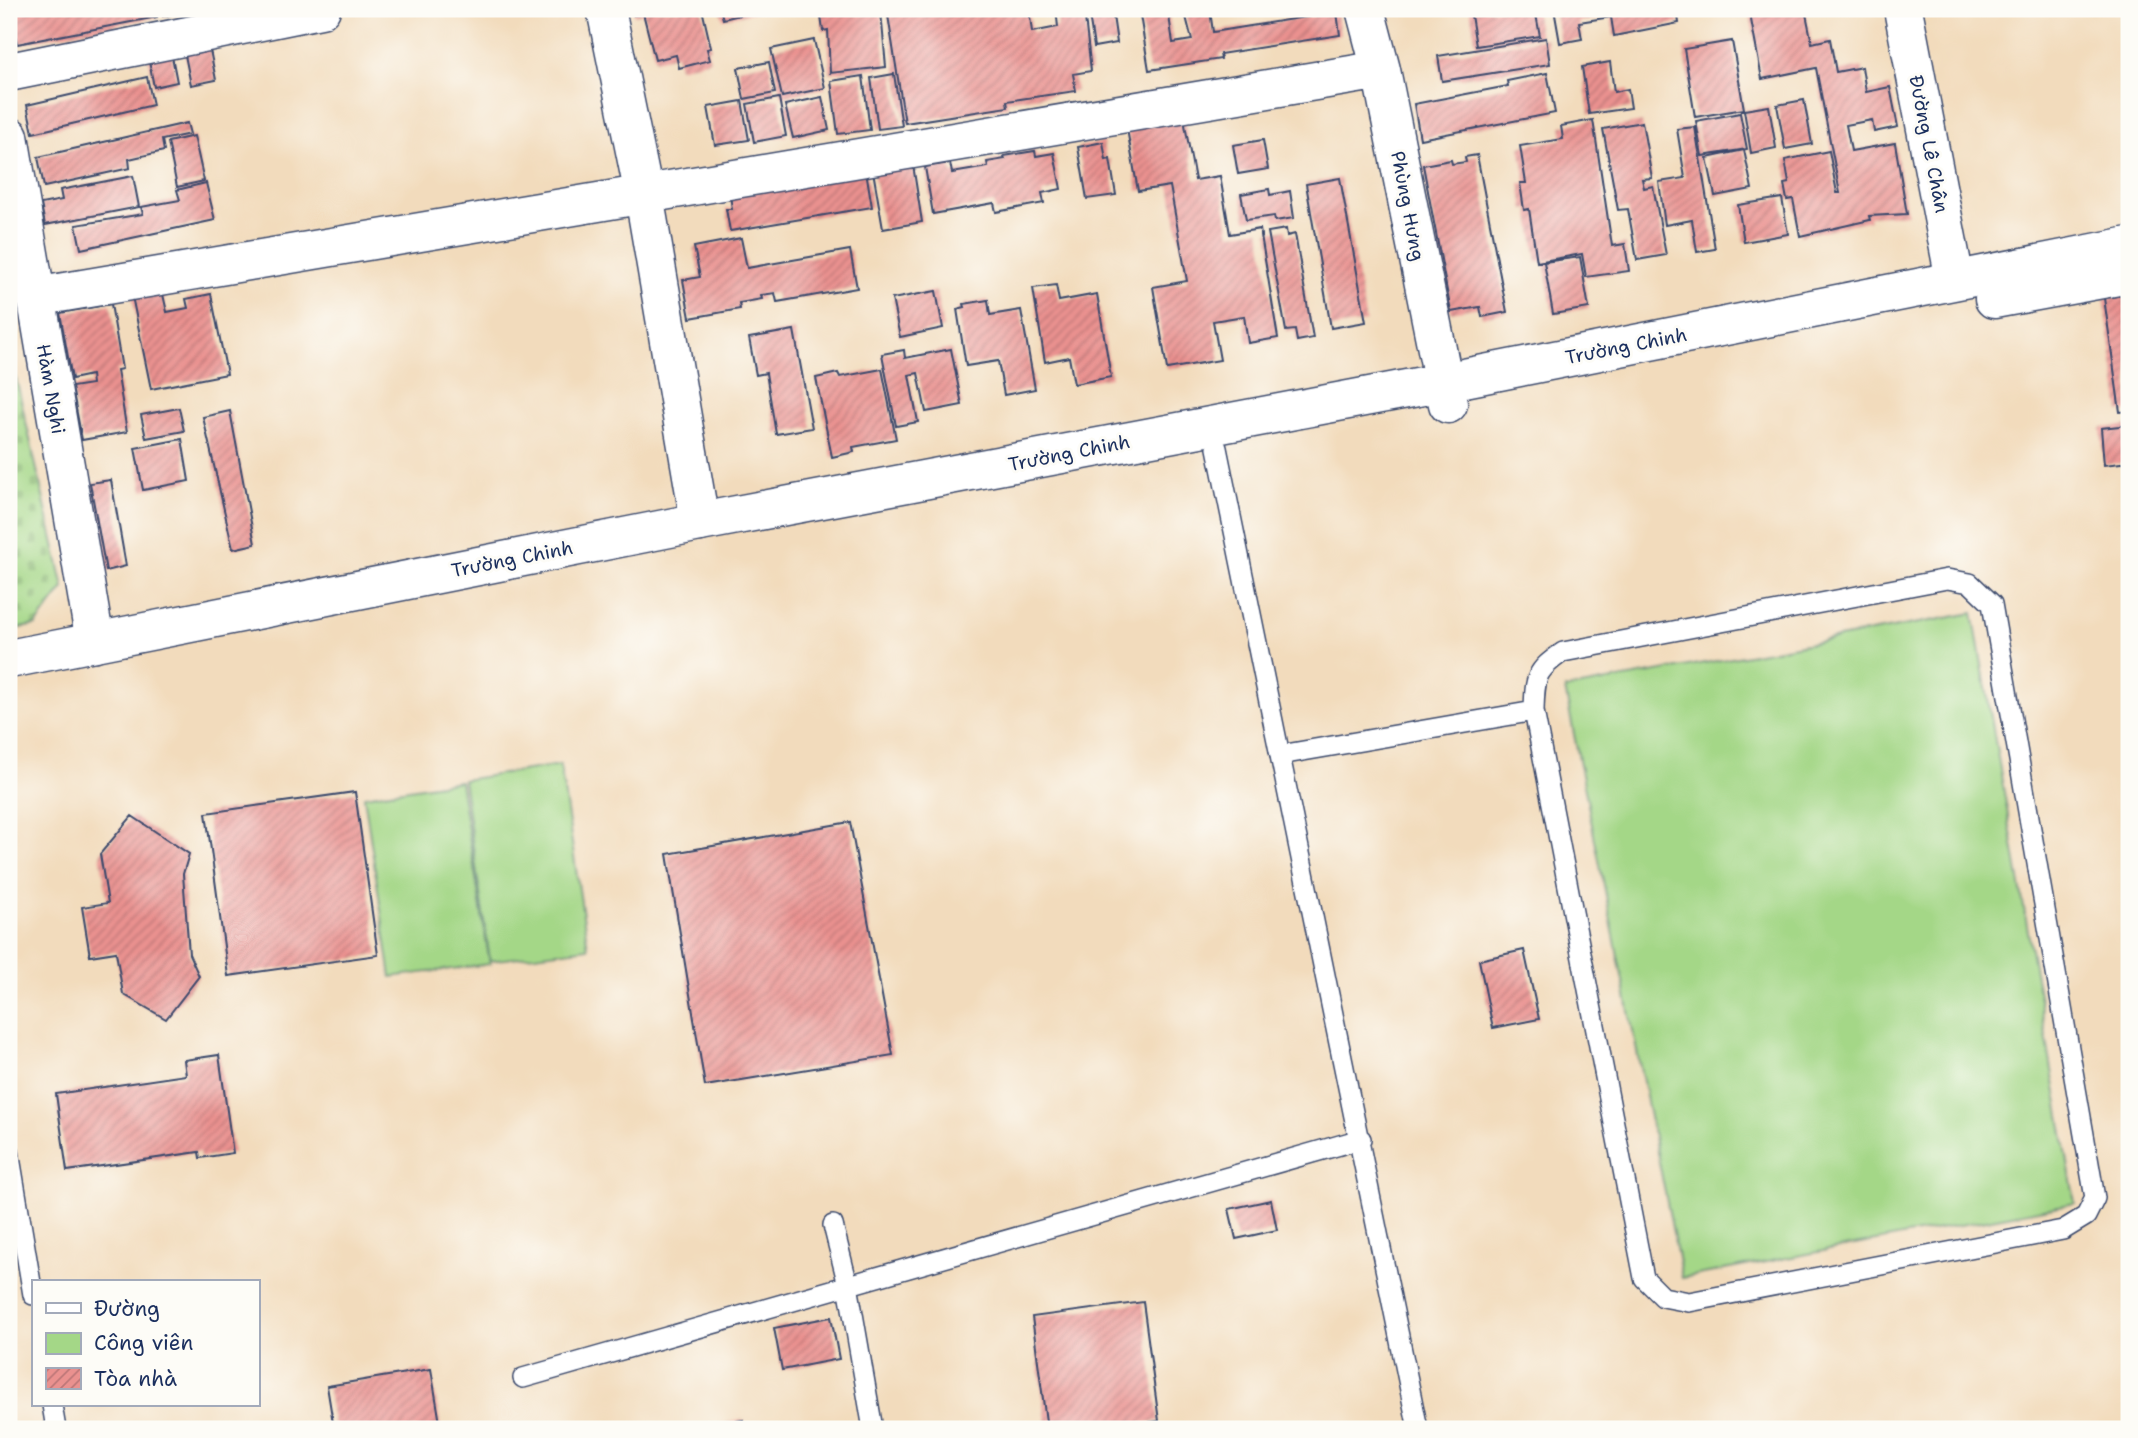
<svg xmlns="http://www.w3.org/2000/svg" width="2138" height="1438" font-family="'Shantell Sans',sans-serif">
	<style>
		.cemetery { fill: url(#cemetery-stones); stroke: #608372; stroke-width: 2 }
		.park { fill: #a4d787; stroke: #608372; stroke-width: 2 }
		.building { fill: url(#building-hatch) }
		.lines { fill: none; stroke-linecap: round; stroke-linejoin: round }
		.service-casing { stroke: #3b496c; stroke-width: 22 }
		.minor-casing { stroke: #3b496c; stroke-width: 41 }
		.tertiary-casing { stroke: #3b496c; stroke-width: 41 }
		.service { stroke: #fff; stroke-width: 19 }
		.minor { stroke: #fff; stroke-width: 38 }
		.tertiary { stroke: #fff; stroke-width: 38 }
		.labels { text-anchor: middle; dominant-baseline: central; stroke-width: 6; stroke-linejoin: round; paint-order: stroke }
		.street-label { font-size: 19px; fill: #1b2f5e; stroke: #fdfcf7 }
	</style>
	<defs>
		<pattern id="cemetery-stones" width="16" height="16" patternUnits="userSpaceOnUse" patternTransform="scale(1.75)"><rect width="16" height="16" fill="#a4d787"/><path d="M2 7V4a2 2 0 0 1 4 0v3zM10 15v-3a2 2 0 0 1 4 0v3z" fill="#8db977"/></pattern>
		<pattern id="building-hatch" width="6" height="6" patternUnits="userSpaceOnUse" patternTransform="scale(1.75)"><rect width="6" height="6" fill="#ea918f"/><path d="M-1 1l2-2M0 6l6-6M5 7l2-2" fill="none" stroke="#bd7778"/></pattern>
	</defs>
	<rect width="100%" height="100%" fill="#fdfcf7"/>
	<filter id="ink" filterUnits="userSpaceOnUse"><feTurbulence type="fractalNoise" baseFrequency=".0143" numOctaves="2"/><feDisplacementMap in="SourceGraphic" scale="14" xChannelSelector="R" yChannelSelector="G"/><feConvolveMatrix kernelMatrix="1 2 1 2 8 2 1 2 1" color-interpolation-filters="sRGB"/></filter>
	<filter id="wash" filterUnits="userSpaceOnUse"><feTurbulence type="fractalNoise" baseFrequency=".00686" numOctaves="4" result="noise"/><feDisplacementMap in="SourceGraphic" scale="28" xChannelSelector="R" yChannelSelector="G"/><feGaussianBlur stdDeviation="1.57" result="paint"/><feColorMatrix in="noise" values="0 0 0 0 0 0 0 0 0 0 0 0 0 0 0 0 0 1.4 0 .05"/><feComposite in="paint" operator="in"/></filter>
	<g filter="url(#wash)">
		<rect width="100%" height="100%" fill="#f2dbbc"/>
		<path class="cemetery" d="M9,348L64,588L36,625L9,630Z"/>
		<path class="park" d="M1973,613L2075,1203L1682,1278L1565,689Z
			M560,765L588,948L490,961L463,780Z
			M460,781L490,964L391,977L364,796Z"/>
		<g id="blocks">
			<path class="building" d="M10,9H155L157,17L17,44Z
				M162,9H193V10L163,16Z
				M633,9H702L711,48L707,49L710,60L679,68L676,55L655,60L643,13L634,15Z
				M720,9H761V10L723,19Z
				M820,9H855L856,15L881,12L886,67L830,73L828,30L823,31Z
				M887,9H1029L1032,32L1058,27L1056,9H1084L1091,71L1073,74L1076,91L1007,101L1008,107L905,123Z
				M1088,9H1112L1117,43L1094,47Z
				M1139,9H1168L1173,43L1192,40L1184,9H1217L1210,11L1213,32L1337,12L1340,35L1220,54L1221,59L1149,70Z
				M1470,9H1535L1540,36L1476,46Z
				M1554,9H1677L1679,23L1614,36L1611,17L1579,22L1582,39L1560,43Z
				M1749,9H1805L1812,43L1830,39L1836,72L1862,67L1866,92L1890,87L1898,127L1874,132L1872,120L1846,125L1851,151L1895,143L1907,214L1869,216L1870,220L1800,236L1793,199L1787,200L1784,184L1789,183L1785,160L1829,151L1837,193H1840L1816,68L1762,79Z
				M1546,38L1550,64L1442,81L1438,56Z
				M208,40L216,80L191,85L183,45Z
				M814,40L825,88L782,97L771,49Z
				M1732,41L1744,109L1695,117L1684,49Z
				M170,46L177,82L154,87L147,51Z
				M769,62L775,93L744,99L738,68Z
				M1610,62L1614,92L1628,89L1631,108L1589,114L1582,67Z
				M1547,73L1555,113L1420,139L1414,104L1508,86L1507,81Z
				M894,74L902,126L878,129L871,78Z
				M863,76L870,130L838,134L831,81Z
				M147,77L153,105L33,133L27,105Z
				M822,97L829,130L793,138L785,105Z
				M779,98L786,136L754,142L747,104Z
				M1804,100L1812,144L1785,149L1777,105Z
				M742,101L749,140L715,145L708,107Z
				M1769,106L1776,148L1751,153L1744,110Z
				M1740,113L1747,149L1702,156L1696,121Z
				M1184,119L1195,180L1220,176L1230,234L1260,229L1278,338L1248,343L1244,316L1213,321L1220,360L1167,369L1153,287L1187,281L1170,186L1138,191L1127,129Z
				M1593,120L1612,246L1625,244L1629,271L1586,277L1582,254L1537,262L1529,209L1524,210L1520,183H1526L1520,146L1563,139L1561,126Z
				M1642,122L1652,178L1642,179L1644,188L1653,186L1666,255L1637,260L1628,209L1618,210L1603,129Z
				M187,123L190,134L162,140L164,151L129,159L130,168L44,187L38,157Z
				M1695,127L1715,249L1697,252L1692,220L1665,225L1659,182L1685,178L1677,129Z
				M194,136L204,181L177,187L168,142Z
				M1263,140L1268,169L1238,174L1233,145Z
				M1103,142L1106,160L1110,159L1116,195L1087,199L1078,147Z
				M1744,150L1752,189L1715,196L1707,158Z
				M1035,151L1036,156L1054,153L1061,189L1042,193L1044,203L996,212L994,203L933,214L925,167L950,163L952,173L988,167L987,162L1005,159L1004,156Z
				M1477,155L1507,312L1482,317L1480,307L1451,312L1423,165L1451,160L1452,164L1466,162L1465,157Z
				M913,165L922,222L883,229L873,171Z
				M866,171L872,207L730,231L726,209H732L730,195Z
				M133,176L139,207L45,225L41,204L62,200L60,190Z
				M1340,178L1366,322L1331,328L1306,184Z
				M206,183L215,220L81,249L76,225L143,214L141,207L180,200L177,190Z
				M1269,189L1270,195L1290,191L1294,218L1275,221L1274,216L1246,220L1241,194Z
				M1782,198L1788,234L1744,242L1738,205Z
				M1286,229L1287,236L1295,234L1313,338L1297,341L1295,330L1286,331L1268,232Z
				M741,238L747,268L850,250L857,288L777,302L775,293L761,295L762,299L739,303L740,309L690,318L683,280L700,277L694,247Z
				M1580,257L1589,308L1553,314L1544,262Z
				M1056,285L1059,301L1097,294L1111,377L1074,384L1069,357L1045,362L1033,288Z
				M162,290L167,312L188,308L186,299L211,294L227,374L151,389L132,296Z
				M936,291L943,328L900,337L892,299Z
				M2129,294V411L2120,412L2104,298Z
				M988,300L990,315L1021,310L1035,389L1004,395L998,361L966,366L957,309L965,307L964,304Z
				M111,304L122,369L117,370L127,432L82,440L72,387L92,384L91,375L72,379L60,313Z
				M794,330L812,428L776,434L766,373L756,375L749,338Z
				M951,349L962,405L926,412L918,373L909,375L918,422L896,426L882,354L904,350L905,358Z
				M882,369L896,439L853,447L854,452L832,457L816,378L838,373L840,377Z
				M179,408L184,431L146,438L141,415Z
				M230,411L255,544L233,549L203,417Z
				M2129,425V462L2104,465L2101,428Z
				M182,439L189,481L143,490L135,448Z
				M111,480L126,566L106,571L90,483Z
				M355,792L378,955L228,976L206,813Z
				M132,816L189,854L183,874L189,954L199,976L166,1019L123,994L116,952L90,956L82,907L108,903L100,854Z
				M850,822L893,1055L705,1086L667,854Z
				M1524,950L1539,1019L1493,1028L1479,960Z
				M219,1055L233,1153L200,1158L199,1152L67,1171L56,1094L186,1075L184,1060Z
				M1271,1200L1277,1230L1236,1239L1229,1209Z
				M1143,1302L1159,1421L1098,1429H1047L1032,1317Z
				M831,1317L839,1359L782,1370L774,1328Z
				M431,1369L441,1429H334L327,1386Z
				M743,1420L745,1429H698V1428Z"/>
		</g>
	</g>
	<g filter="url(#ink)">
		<use href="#blocks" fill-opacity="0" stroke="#3b496c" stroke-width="2"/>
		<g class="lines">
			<g class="service-casing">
				<path id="service" d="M1217,448L1418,1429
					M1947,579L1970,583L1992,604L2095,1198L2086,1216L2063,1230L1689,1302L1663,1297L1644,1278L1534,711C1535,677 1535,671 1563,652Z
					M1280,755L1534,711
					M9,1151L33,1295
					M833,1225L848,1285L873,1429
					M523,1378L1361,1139
					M52,1405L56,1429"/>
			</g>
			<g class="minor-casing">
				<path id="minor" d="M606,9L644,195L700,522
					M1365,9L1381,70L1448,404
					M1903,9L1955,280
					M9,72L321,9
					M9,136L95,642
					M35,297L1381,70"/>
			</g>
			<g class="tertiary-casing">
				<path id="tertiary" d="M1994,299L2129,274
					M9,659L700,522L1444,382L2129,246"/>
			</g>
			<use href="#service" class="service"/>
			<use href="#minor" class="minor"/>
			<use href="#tertiary" class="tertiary"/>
		</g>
	</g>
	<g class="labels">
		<g class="street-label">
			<text transform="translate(1929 144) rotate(79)">Đường Lê Chân</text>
			<text transform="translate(1408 206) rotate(79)">Phùng Hưng</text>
			<text transform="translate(1626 346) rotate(-11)">Trường Chinh</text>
			<text transform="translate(51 389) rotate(80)">Hàm Nghi</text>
			<text transform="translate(1069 453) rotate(-11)">Trường Chinh</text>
			<text transform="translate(512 559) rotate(-11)">Trường Chinh</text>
		</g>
	</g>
	<rect width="2138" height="1438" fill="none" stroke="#fdfcf7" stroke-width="35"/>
	<rect x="32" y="1280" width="228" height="126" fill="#fdfcf7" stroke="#a3aaba" stroke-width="2"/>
	<rect x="46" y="1303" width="35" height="10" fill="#ffffff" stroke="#a3aaba" stroke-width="2"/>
	<text x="94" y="1316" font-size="21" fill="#1b2f5e">Đường</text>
	<rect x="46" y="1333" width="35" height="21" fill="#a4d787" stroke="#a3aaba" stroke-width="2"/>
	<text x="94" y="1350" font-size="21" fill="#1b2f5e">Công viên</text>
	<rect x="46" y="1368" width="35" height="21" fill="url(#building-hatch)" stroke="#a3aaba" stroke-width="2"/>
	<text x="94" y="1386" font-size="21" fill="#1b2f5e">Tòa nhà</text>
</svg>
